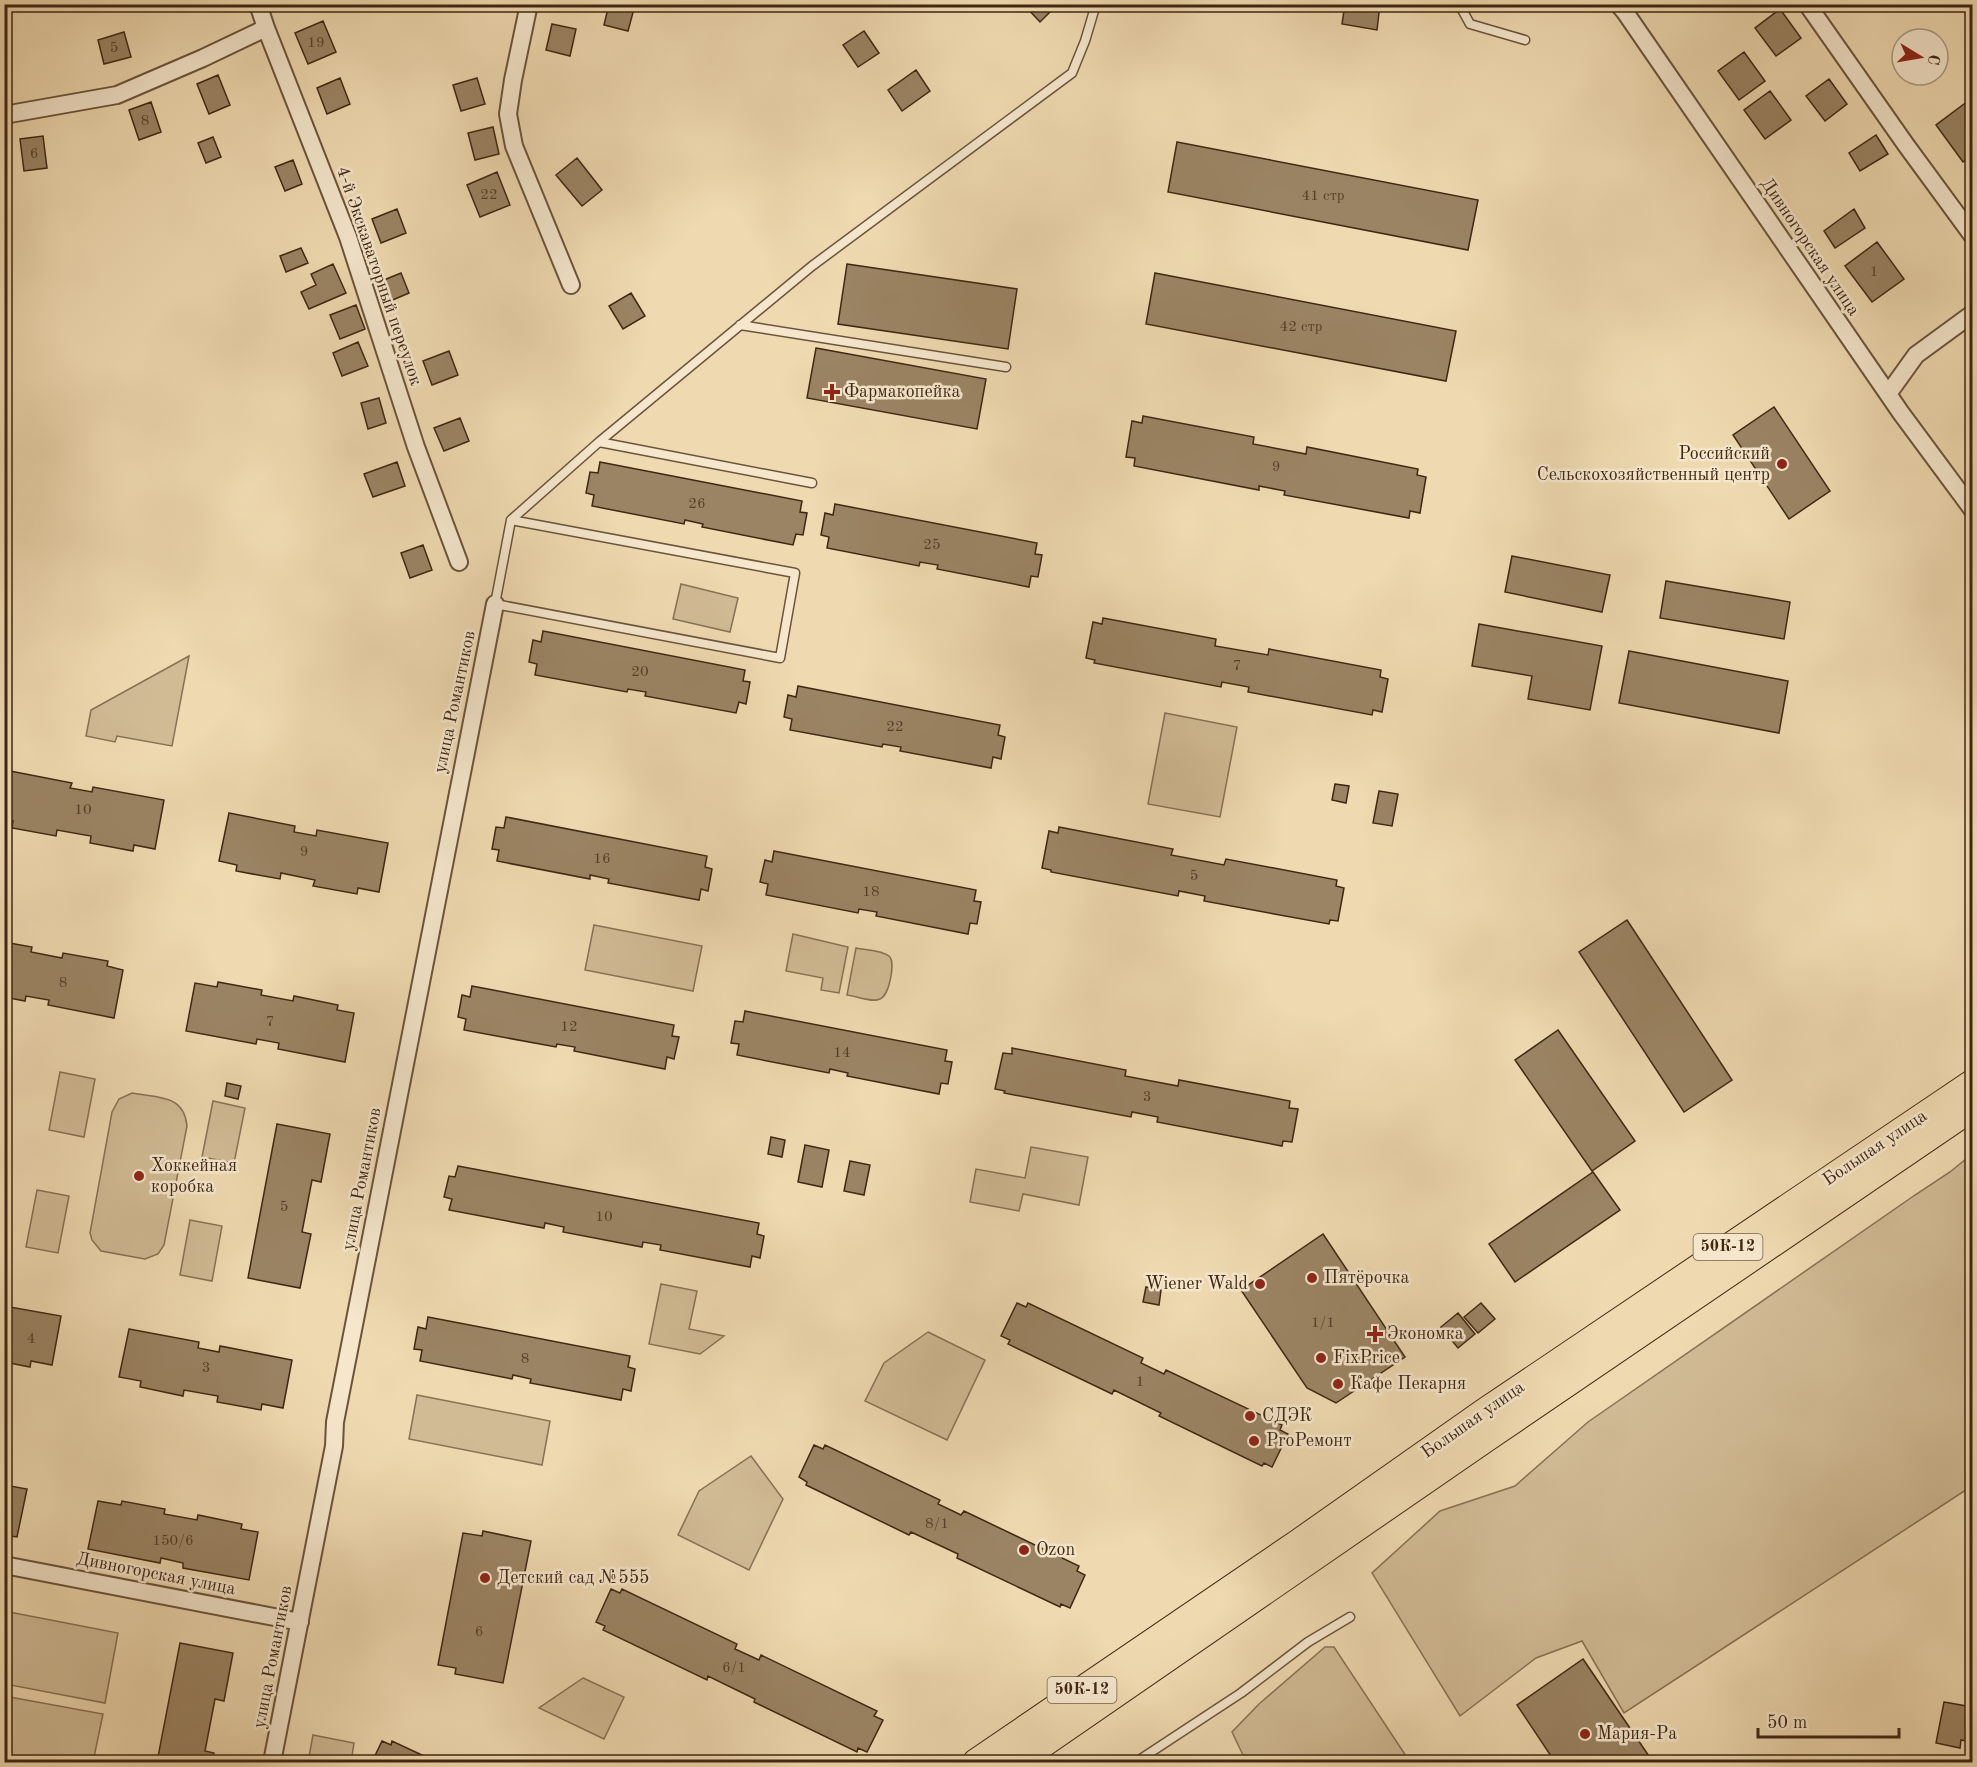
<svg xmlns="http://www.w3.org/2000/svg" width="1977" height="1767" font-family="'Old Standard TT',serif">
	<style>
		.green { fill: #d1bb95; stroke: #887154; stroke-width: 1.5 }
		.building { fill: #9b8464; stroke: #3f2712; stroke-width: 1.5 }
		.lines { fill: none; stroke-linecap: round; stroke-linejoin: round }
		.service-casing { stroke: #6b543a; stroke-width: 11 }
		.minor-casing { stroke: #6b543a; stroke-width: 20 }
		.primary-casing { stroke: #3f2712; stroke-width: 28 }
		.service { stroke: #f5e6cc; stroke-width: 8 }
		.minor { stroke: #f5e6cc; stroke-width: 16 }
		.primary { stroke: #efd9b0; stroke-width: 26 }
		.poi-dot { fill: #8f2418; stroke: #f5e6cc; stroke-width: 2 }
		.labels { text-anchor: middle; dominant-baseline: central; stroke-width: 5; stroke-linejoin: round; paint-order: stroke }
		.number-label { font-size: 15px; fill: #563e26 }
		.shield { fill: #f5e6cc; stroke: #76604a; stroke-width: 1.5 }
		.shield-label { font-size: 16px; font-weight: bold; fill: #3f2712 }
		.street-label { font-size: 18px; fill: #3f2712; stroke: #f5e6cc }
		.poi-label { font-size: 18px; fill: #3f2712; stroke: #f5e6cc; text-anchor: start }
	</style>
	<rect width="100%" height="100%" fill="#efd9b0"/>
	<filter id="stains"><feTurbulence type="fractalNoise" baseFrequency=".00333" numOctaves="4"/><feColorMatrix values="0 0 0 0 .2 0 0 0 0 .09 0 0 0 0 .02 0 0 0 .5 -.17"/></filter>
	<radialGradient id="worn" r=".72"><stop offset=".6" stop-color="#630" stop-opacity="0"/><stop offset="1" stop-color="#630" stop-opacity=".3"/></radialGradient>
	<path class="green" d="M681,584L738,598L730,632L673,619Z
		M189,656L172,746L117,736L115,742L86,736L91,710Z
		M1165,713L1237,727L1220,817L1148,804Z
		M594,925L702,946L693,991L585,970Z
		M793,934L848,947L839,993L821,990L823,978L786,971Z
		M856,948C865,950 882,950 889,956C896,962 889,996 880,999C872,1003 856,996 847,995Z
		M60,1072L95,1079L84,1137L49,1130Z
		M132,1093C158,1098 184,1094 187,1126L164,1245L158,1254L145,1259L101,1251L92,1240L90,1233L112,1112L119,1099Z
		M213,1101L245,1108L234,1163L202,1157Z
		M1031,1147L1088,1157L1079,1205L1023,1194L1019,1211L970,1202L976,1169L1025,1178Z
		M1972,1154V1486L1624,1713L1582,1641L1536,1658L1460,1716L1372,1573L1440,1511L1515,1486L1588,1422L1915,1195L1950,1172Z
		M37,1190L69,1196L58,1253L26,1247Z
		M190,1220L222,1226L212,1281L180,1275Z
		M661,1284L697,1291L689,1329L724,1336L700,1354L649,1344Z
		M928,1332L985,1360L947,1440L865,1401L884,1363Z
		M417,1395L550,1421L542,1465L409,1439Z
		M751,1456L783,1499L749,1570L678,1535L699,1491Z
		M4,1611L118,1633L105,1703L5,1684Z
		M1325,1647H1334L1410,1762H1257L1243,1755L1232,1732L1259,1704Z
		M583,1678L624,1697L604,1739L539,1708Z
		M4,1696L103,1714L93,1762H5Z
		M313,1735L354,1743L351,1762H308Z"/>
	<path class="building" d="M609,4L635,5L628,31L604,25Z
		M1023,4H1058L1040,22Z
		M1345,4H1380L1377,30L1342,24Z
		M1780,9L1801,38L1776,56L1755,28Z
		M323,21L336,52L308,64L295,33Z
		M552,24L576,29L570,56L546,50Z
		M864,31L879,53L858,67L843,45Z
		M124,32L131,57L104,64L98,40Z
		M1744,52L1765,81L1739,100L1718,71Z
		M916,70L930,91L902,111L888,90Z
		M218,75L230,105L209,114L197,84Z
		M340,78L350,104L327,114L317,88Z
		M477,78L485,104L461,111L453,85Z
		M1829,79L1847,104L1825,121L1806,96Z
		M1770,91L1791,120L1765,139L1744,110Z
		M1968,101L1972,107V155L1963,162L1936,125Z
		M151,102L161,132L139,140L129,110Z
		M493,127L499,154L475,160L468,133Z
		M1876,135L1888,154L1860,171L1849,153Z
		M43,136L47,168L24,171L20,139Z
		M213,137L221,157L206,163L198,143Z
		M1177,142L1478,200L1468,250L1168,192Z
		M577,158L602,190L582,206L556,175Z
		M293,160L302,184L285,191L275,167Z
		M497,172L510,205L480,217L467,185Z
		M397,209L406,233L381,243L372,219Z
		M1854,209L1865,228L1835,248L1824,231Z
		M1877,242L1904,279L1872,302L1845,266Z
		M301,248L308,263L286,272L280,256Z
		M333,264L346,293L309,309L301,292L316,285L311,274Z
		M847,264L1017,289L1008,349L838,324Z
		M401,273L409,293L388,302L379,282Z
		M1155,273L1456,331L1446,381L1146,324Z
		M631,293L645,316L623,329L609,306Z
		M356,305L365,329L340,339L330,315Z
		M358,342L368,366L342,376L333,353Z
		M816,348L986,379L977,429L807,398Z
		M449,351L458,375L432,385L423,361Z
		M379,398L386,423L368,429L361,403Z
		M1774,407L1830,491L1789,519L1733,435Z
		M1143,416L1254,437L1253,444L1306,454L1307,447L1418,469L1417,475L1426,477L1420,513L1410,511L1409,518L1284,495L1285,491L1259,486V490L1134,466L1135,458L1126,457L1132,421L1142,423Z
		M460,418L469,441L444,451L434,428Z
		M397,462L405,486L373,497L364,474Z
		M600,462L802,501L800,512L807,513L803,535L796,534L793,545L702,527L703,524L685,520L684,524L592,506L594,495L586,493L590,472L598,473Z
		M835,504L1037,543L1035,554L1042,555L1038,577L1031,576L1029,587L937,569L938,565L920,562L919,566L827,548L829,537L821,535L825,513L833,515Z
		M423,545L432,570L410,578L401,553Z
		M1512,556L1610,575L1602,612L1505,592Z
		M1666,581L1790,602L1784,639L1660,618Z
		M1103,618L1216,639L1215,646L1268,655L1269,649L1381,670L1380,677L1388,679L1382,712L1373,710L1372,715L1248,692L1249,687L1222,682L1221,687L1094,663L1095,660L1086,658L1093,622L1102,624Z
		M1479,624L1602,646L1590,710L1528,699L1532,676L1472,666Z
		M543,631L745,670L743,681L750,682L746,704L739,702L736,713L645,696L646,692L628,689L627,692L535,675L537,664L529,662L533,640L541,642Z
		M1629,651L1788,681L1779,733L1619,703Z
		M798,686L1000,725L998,735L1005,737L1001,759L993,757L991,768L900,751L901,747L883,744L882,747L790,730L792,719L784,717L788,695L796,697Z
		M5,770L72,783L70,788L92,792L93,787L164,800L155,849L134,845L133,851L90,843L91,836L57,830L56,836L12,828L13,821L4,820Z
		M1335,784L1349,786L1346,803L1332,800Z
		M1379,791L1398,794L1392,826L1373,823Z
		M229,813L295,826L294,832L316,836L317,830L388,843L379,892L358,888L357,894L313,886L315,880L281,873L280,879L236,871L237,865L219,861Z
		M506,817L707,856L705,867L712,869L708,891L701,889L699,900L608,883L609,879L590,875V879L497,861L499,850L492,849L496,827L504,828Z
		M1059,827L1173,849L1171,855L1224,865L1226,859L1337,880L1336,886L1344,888L1338,921L1330,920L1329,924L1204,901L1205,896L1179,891L1178,896L1051,872V870L1042,868L1049,831L1058,833Z
		M774,851L976,890L974,901L981,902L977,924L970,923L968,934L876,916L877,912L859,909L858,913L766,895L768,884L760,882L765,860L772,862Z
		M1627,920L1732,1080L1684,1112L1579,952Z
		M4,942L32,947L31,952L62,958L63,953L108,961L107,966L123,970L114,1018L48,1005L49,1000L26,996L25,1001L4,997Z
		M218,982L262,990L261,995L293,1001L294,996L338,1005L337,1010L354,1013L345,1062L278,1049L279,1043L257,1039L256,1044L186,1031L195,983L217,987Z
		M472,986L674,1025L672,1036L679,1037L674,1059L667,1057L665,1069L574,1051L575,1047L557,1044L556,1047L464,1030L466,1019L458,1017L462,995L470,997Z
		M745,1011L947,1050L945,1061L952,1062L948,1084L941,1083L939,1094L847,1076L848,1073L830,1069L829,1073L737,1055L739,1044L731,1043L735,1021L743,1022Z
		M1558,1030L1635,1141L1592,1171L1515,1060Z
		M1012,1048L1126,1070L1125,1076L1178,1086L1179,1080L1290,1101L1289,1108L1298,1109L1292,1142L1283,1141L1282,1146L1157,1122L1158,1117L1132,1112L1131,1117L1004,1093L1005,1091L995,1089L1003,1053L1012,1054Z
		M227,1083L241,1086L238,1099L225,1096Z
		M277,1124L330,1134L321,1182L312,1180L302,1232L311,1234L300,1288L248,1278Z
		M771,1137L785,1140L782,1157L768,1154Z
		M805,1145L829,1150L822,1187L798,1182Z
		M850,1161L870,1165L864,1195L844,1191Z
		M458,1166L759,1223L757,1234L764,1236L760,1258L752,1256L750,1267L660,1250L661,1245L643,1242L642,1247L563,1232L564,1227L545,1223L544,1228L449,1210L452,1199L444,1197L449,1176L455,1177Z
		M1593,1172L1620,1210L1515,1282L1489,1244Z
		M1323,1234L1405,1357L1336,1403L1307,1388L1241,1290Z
		M1146,1287L1161,1290L1159,1305L1143,1302Z
		M1017,1303L1026,1307L1028,1303L1143,1358L1141,1363L1164,1374L1166,1370L1282,1425L1280,1430L1288,1434L1272,1467L1264,1463L1262,1466L1159,1416L1161,1413L1114,1390L1112,1394L1008,1344L1010,1340L1001,1336Z
		M1481,1303L1495,1319L1478,1333L1464,1317Z
		M4,1306L61,1316L52,1365L31,1361L30,1367L4,1362Z
		M1458,1313L1475,1334L1458,1348L1441,1327Z
		M428,1317L630,1356L628,1367L635,1369L631,1391L623,1389L621,1400L530,1383L531,1379L513,1375L512,1379L420,1361L422,1350L414,1349L418,1327L426,1329Z
		M129,1329L199,1342L198,1348L219,1352L220,1346L292,1360L283,1408L262,1404L261,1410L217,1402L218,1396L184,1390L183,1396L140,1387L141,1381L119,1377Z
		M814,1445L823,1449L825,1445L940,1500L938,1504L961,1515L964,1511L1079,1566L1077,1571L1085,1575L1070,1608L1061,1604L1060,1607L957,1558L958,1554L911,1532L909,1535L806,1485L807,1482L799,1477Z
		M4,1480L11,1481L10,1486L27,1489L17,1537L4,1535Z
		M98,1501L121,1505L122,1501L165,1509L164,1514L197,1520L198,1515L242,1524L241,1529L258,1532L249,1580L183,1568V1563L161,1558L160,1563L88,1549Z
		M483,1531L531,1541L503,1683L455,1674L456,1668L438,1665L463,1533L482,1536Z
		M611,1589L620,1593L622,1589L737,1644L735,1649L759,1660L761,1655L877,1711L874,1716L883,1720L867,1752L858,1748L857,1752L754,1702L755,1699L708,1676L707,1680L603,1630L605,1626L596,1622Z
		M180,1643L233,1653L224,1701L215,1699L205,1751L214,1753L212,1762H157Z
		M1583,1659L1653,1762H1555L1517,1705Z
		M1944,1702L1972,1707V1742L1961,1740L1960,1748L1936,1743Z
		M382,1741L391,1745L392,1741L437,1762H372Z"/>
	<g class="lines">
		<g class="service-casing">
			<path id="service" d="M1459,4L1470,24L1525,40
				M740,325L1006,367
				M599,442L812,266L1072,73L1085,41L1096,4
				M511,520L795,573L780,658L495,604Z
				M511,520L599,442L812,483
				M1136,1762L1241,1693L1308,1642L1350,1617"/>
		</g>
		<g class="minor-casing">
			<path id="minor" d="M258,4L266,28L348,237L416,447L459,562
				M529,4L513,80L508,114L514,146L571,285
				M1618,4L1625,12L1901,413L1972,509
				M1807,4L1906,145L1972,235
				M4,115L117,95L203,58L266,28
				M1888,394L1916,355L1972,314
				M4,1565L300,1622
				M272,1762L334,1446L335,1422L495,604"/>
		</g>
		<g class="primary-casing">
			<path id="primary" d="M976,1762L1299,1542L1484,1412L1972,1083
				M1017,1762L1487,1438L1972,1108"/>
		</g>
		<use href="#service" class="service"/>
		<use href="#minor" class="minor"/>
		<use href="#primary" class="primary"/>
	</g>
	<g class="poi-dot">
		<path d="M829 383h6v6h6v6h-6v6h-6v-6h-6v-6h6z"/>
		<circle cx="1782" cy="464" r="6"/>
		<circle cx="139" cy="1176" r="6"/>
		<circle cx="1312" cy="1278" r="6"/>
		<circle cx="1260" cy="1284" r="6"/>
		<path d="M1372 1325h6v6h6v6h-6v6h-6v-6h-6v-6h6z"/>
		<circle cx="1321" cy="1358" r="6"/>
		<circle cx="1338" cy="1384" r="6"/>
		<circle cx="1250" cy="1416" r="6"/>
		<circle cx="1254" cy="1441" r="6"/>
		<circle cx="1024" cy="1550" r="6"/>
		<circle cx="485" cy="1578" r="6"/>
		<circle cx="1585" cy="1734" r="6"/>
	</g>
	<g class="labels">
		<g class="number-label">
			<text x="316" y="43">19</text>
			<text x="114" y="48">5</text>
			<text x="145" y="121">8</text>
			<text x="34" y="154">6</text>
			<text x="489" y="195">22</text>
			<text x="1323" y="196">41 стр</text>
			<text x="1874" y="272">1</text>
			<text x="1301" y="327">42 стр</text>
			<text x="1276" y="467">9</text>
			<text x="697" y="504">26</text>
			<text x="932" y="545">25</text>
			<text x="1237" y="666">7</text>
			<text x="640" y="672">20</text>
			<text x="895" y="727">22</text>
			<text x="83" y="810">10</text>
			<text x="304" y="852">9</text>
			<text x="602" y="859">16</text>
			<text x="1194" y="876">5</text>
			<text x="871" y="892">18</text>
			<text x="63" y="983">8</text>
			<text x="270" y="1022">7</text>
			<text x="569" y="1027">12</text>
			<text x="842" y="1053">14</text>
			<text x="1147" y="1097">3</text>
			<text x="284" y="1207">5</text>
			<text x="604" y="1217">10</text>
			<text x="1323" y="1323">1/1</text>
			<text x="31" y="1339">4</text>
			<text x="525" y="1359">8</text>
			<text x="206" y="1368">3</text>
			<text x="1140" y="1382">1</text>
			<text x="937" y="1524">8/1</text>
			<text x="173" y="1541">150/6</text>
			<text x="479" y="1632">6</text>
			<text x="734" y="1668">6/1</text>
		</g>
		<g class="shield">
			<rect x="1693.5" y="1234" width="69" height="26" rx="4.5"/>
			<rect x="1047.5" y="1677" width="69" height="26" rx="4.5"/>
		</g>
		<g class="shield-label">
			<text x="1728" y="1247">50К-12</text>
			<text x="1082" y="1690">50К-12</text>
		</g>
		<g class="street-label">
			<text transform="translate(1810 247) rotate(56)">Дивногорская улица</text>
			<text transform="translate(379 276) rotate(71)">4-й Экскаваторный переулок</text>
			<text transform="translate(455 702) rotate(-78)">улица Романтиков</text>
			<text transform="translate(1875 1148) rotate(-34)">Большая улица</text>
			<text transform="translate(362 1179) rotate(-79)">улица Романтиков</text>
			<text transform="translate(1473 1420) rotate(-35)">Большая улица</text>
			<text transform="translate(156 1574) rotate(11)">Дивногорская улица</text>
			<text transform="translate(273 1657) rotate(-79)">улица Романтиков</text>
		</g>
		<g class="poi-label">
			<text x="844" y="392">Фармакопейка</text>
			<text x="1770" y="454" text-anchor="end">Российский<tspan x="1770" dy="21">Сельскохозяйственный центр</tspan></text>
			<text x="151" y="1166">Хоккейная<tspan x="151" dy="21">коробка</tspan></text>
			<text x="1324" y="1278">Пятёрочка</text>
			<text x="1248" y="1284" text-anchor="end">Wiener Wald</text>
			<text x="1387" y="1334">Экономка</text>
			<text x="1333" y="1358">FixPrice</text>
			<text x="1350" y="1384">Кафе Пекарня</text>
			<text x="1262" y="1416">СДЭК</text>
			<text x="1266" y="1441">ProРемонт</text>
			<text x="1036" y="1550">Ozon</text>
			<text x="497" y="1578">Детский сад №555</text>
			<text x="1597" y="1734">Мария-Ра</text>
		</g>
	</g>
	<rect width="1977" height="1767" fill="none" stroke="#efd9b0" stroke-width="24"/>
	<rect x="6" y="6" width="1965" height="1755" fill="none" stroke="#3f2712" stroke-width="3"/>
	<rect x="12" y="12" width="1953" height="1743" fill="none" stroke="#3f2712" stroke-width="1.5"/>
	<g transform="translate(1920 57) rotate(101)"><circle r="28" fill="#f5e6cc" stroke="#ac9a82" stroke-width="1.5"/>
	<path d="M0-4.5L10 22L0 15L-10 22Z" fill="#8f2418"/>
	<text y="-9" font-size="16" font-weight="bold" text-anchor="middle" fill="#3f2712">С</text>
	</g>
	<path d="M1758 1728v9h141v-9" fill="none" stroke="#3f2712" stroke-width="3"/>
	<text x="1767" y="1728" font-size="18" fill="#3f2712" stroke="#f5e6cc" stroke-width="4.5" paint-order="stroke">50 m</text>
	<rect width="100%" height="100%" filter="url(#stains)"/>
	<rect width="100%" height="100%" fill="url(#worn)"/>
</svg>
